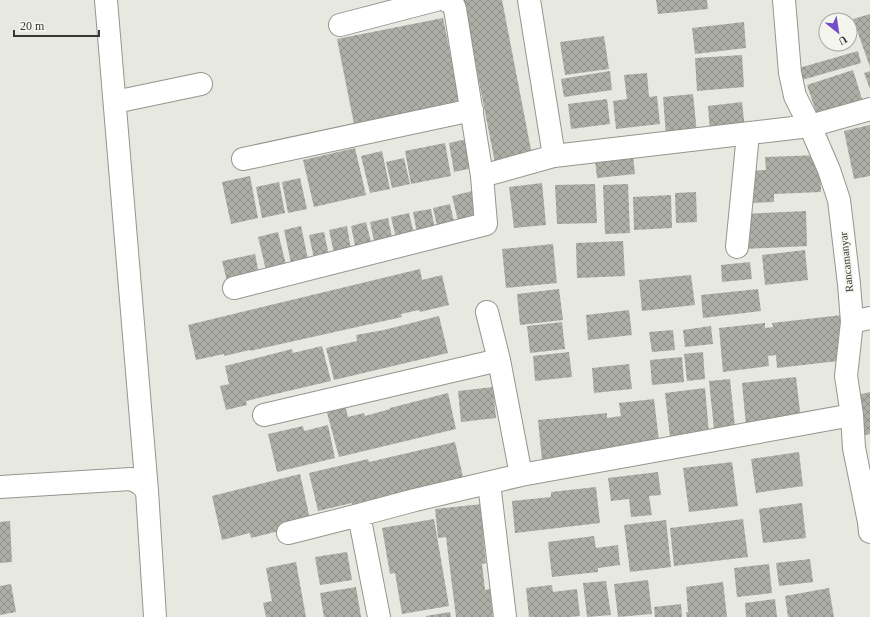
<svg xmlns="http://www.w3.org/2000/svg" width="870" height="617" font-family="'Times New Roman',serif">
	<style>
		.building { fill: url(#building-cross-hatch) }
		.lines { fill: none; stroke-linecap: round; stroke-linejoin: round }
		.minor-casing { stroke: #94968e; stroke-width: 24 }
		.minor { stroke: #fff; stroke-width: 22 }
		.labels { text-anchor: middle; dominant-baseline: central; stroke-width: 3.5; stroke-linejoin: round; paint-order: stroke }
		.street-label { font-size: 11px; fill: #363633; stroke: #f4f6ed }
	</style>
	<defs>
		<pattern id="building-cross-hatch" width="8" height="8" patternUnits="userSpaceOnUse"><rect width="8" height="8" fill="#adaea6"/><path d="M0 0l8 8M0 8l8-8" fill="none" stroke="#8e8e88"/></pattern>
	</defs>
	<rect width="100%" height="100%" fill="#e7e8e0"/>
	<path class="building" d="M463,0H502L532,155L495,163Z
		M656,0H707L708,9L658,14Z
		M870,14V67L853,19Z
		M443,18L460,103L354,124L337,39Z
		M744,22L746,48L695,54L692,28Z
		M604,36L609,69L565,75L560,42Z
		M858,51L861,63L795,82L792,70Z
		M742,55L744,87L697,91L695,58Z
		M853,70L862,99L817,115L807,85Z
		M610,71L612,90L564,97L561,79Z
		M870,71V89L864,73Z
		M647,73L649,97L657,96L660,124L616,129L613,101L627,99L624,75Z
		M693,94L697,133L666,136L663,97Z
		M607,99L610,124L571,129L568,104Z
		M742,102L745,129L710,133L708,106Z
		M870,125V176L854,179L844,131Z
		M467,139L473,168L454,172L449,143Z
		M445,143L451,176L411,184L405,151Z
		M355,148L366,195L314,207L303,160Z
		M382,151L390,189L370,193L361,156Z
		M820,155L821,192L774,194V202L750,203L748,171L766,170L765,157Z
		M633,156L635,174L597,178L595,160Z
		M404,158L410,184L392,188L386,162Z
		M250,176L258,218L231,224L222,182Z
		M300,178L307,209L288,213L282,182Z
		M279,182L285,213L262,218L256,187Z
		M542,183L546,225L514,228L509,187Z
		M595,184L597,223L557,224L555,185Z
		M628,184L630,233L605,234L603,185Z
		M476,190L482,220L459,225L452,196Z
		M696,192L697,222L676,223L675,193Z
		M671,195L672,228L634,230L633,197Z
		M450,204L455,226L438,230L433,208Z
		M431,209L435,229L417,233L413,212Z
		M806,211L807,246L744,249L743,214Z
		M409,213L414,234L396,238L391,217Z
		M388,218L393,242L375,246L370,222Z
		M366,222L372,246L356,250L351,226Z
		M301,226L308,259L291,263L284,230Z
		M347,226L351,250L334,253L329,230Z
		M278,232L286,265L266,270L258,237Z
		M324,232L329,256L314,259L309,235Z
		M623,241L625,276L577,278L576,243Z
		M553,244L557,283L506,288L502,249Z
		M805,250L808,280L765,285L762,255Z
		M255,254L259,274L227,281L222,261Z
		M750,262L752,279L722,282L721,265Z
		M420,269L422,280L442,275L449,305L420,312L419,310L401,314L402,317L250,351V350L224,356V354L196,360L188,325Z
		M691,275L695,305L642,311L639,280Z
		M559,289L563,320L520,325L517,294Z
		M758,289L761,311L703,318L701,295Z
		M629,310L632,335L588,340L586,315Z
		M842,315L847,360L777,368L776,355L768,356L769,366L723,372L719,328L765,323V328L773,327L772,323Z
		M439,316L448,353L334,380L326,348L357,341L356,335L384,330Z
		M562,322L565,349L530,353L527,326Z
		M711,326L713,344L685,347L683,330Z
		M673,330L675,350L652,352L649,332Z
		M322,346L331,381L246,401L247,405L226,410L220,386L229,384L225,366L292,349L293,353Z
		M569,352L572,377L535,381L533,356Z
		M703,352L705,379L687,381L684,354Z
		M682,357L684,382L652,385L650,360Z
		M629,364L632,389L594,393L592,368Z
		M796,377L801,420L746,426L742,383Z
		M730,379L735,427L714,429L709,381Z
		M493,387L496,418L461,422L458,391Z
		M705,388L709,433L670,437L665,393Z
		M870,392V434L865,435L854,396Z
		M448,393L456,429L339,457L326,409L345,405L348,417L364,413L365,416L390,409V408Z
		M654,399L659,441L561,458L542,460L538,420L607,413V418L621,416L619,403Z
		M328,425L335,458L277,472L268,434L303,426L304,431Z
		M455,442L463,477L353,507L352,503L318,511L309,473L368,459L369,462Z
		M799,452L803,486L756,493L751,459Z
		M732,462L738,506L689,512L683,468Z
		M658,472L661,495L649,496L652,515L631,517L629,499L611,501L608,478Z
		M300,474L310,519L278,527L279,531L251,538L250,533L222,540L212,496Z
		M596,487L600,523L515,533L512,501L551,497V492Z
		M802,503L806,538L763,543L759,509Z
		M482,504L485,533H483L486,563L482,564L485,590L490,589L493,617H456L446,537L438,538L435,509Z
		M434,519L449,606L402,614L395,573L390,574L382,528Z
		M743,519L748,557L674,566L670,528Z
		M666,520L671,567L630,572L624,525Z
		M10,521L12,562L0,563V522Z
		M594,536L596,548L618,545L620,565L598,568V572L552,577L548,542Z
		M347,552L352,580L320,585L315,557Z
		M810,559L813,582L779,586L776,563Z
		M296,562L306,617H266L263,603L272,601L266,568Z
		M769,564L772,593L737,597L734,568Z
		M648,580L652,614L618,617L614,584Z
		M606,581L611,615L587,617L583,583Z
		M723,582L727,617H687L686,612H688L686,587Z
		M11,584L16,612L0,615V586Z
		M552,585L553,592L577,589L580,616L570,617H529L526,588Z
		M356,587L361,617H324L320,593Z
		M829,588L834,617H788L785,596Z
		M775,599L777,617H746L745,603Z
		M681,604L682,617H655L654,607Z
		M450,612L451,617H426V616Z"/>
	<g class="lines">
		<g class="minor-casing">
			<path id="minor" d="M106,0L147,491
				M529,0L554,156
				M784,0L790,73L795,96L810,126L829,170L839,200L849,284L852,322L846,376L852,415L854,448L869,522L870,532
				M340,25L436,0
				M115,102L201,84
				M243,159L472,110
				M482,176L554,156L810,126L870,109
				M737,247L748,134
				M234,288L486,224L482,176L455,9L453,4L445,0
				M487,312L499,360L521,475L852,415
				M852,322L870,318
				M264,415L499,360
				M489,483L505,617
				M0,487L131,479L141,484L147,491L155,617
				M288,533L359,515
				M379,617L359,515L415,500L521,475"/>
		</g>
		<use href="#minor" class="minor"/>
	</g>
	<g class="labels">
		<g class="street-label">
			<text transform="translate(846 262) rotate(-96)">Rancamanyar</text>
		</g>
	</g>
	<g transform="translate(838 32) rotate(150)"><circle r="19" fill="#f4f6ed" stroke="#a8a9a3"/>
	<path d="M0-3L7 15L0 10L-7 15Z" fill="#754dc6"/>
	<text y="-6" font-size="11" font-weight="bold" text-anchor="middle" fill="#363633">U</text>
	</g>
	<path d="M14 30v6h85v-6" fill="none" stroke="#363633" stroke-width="2"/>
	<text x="20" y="30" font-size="12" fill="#363633" stroke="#f4f6ed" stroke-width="3" paint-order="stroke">20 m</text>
</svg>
